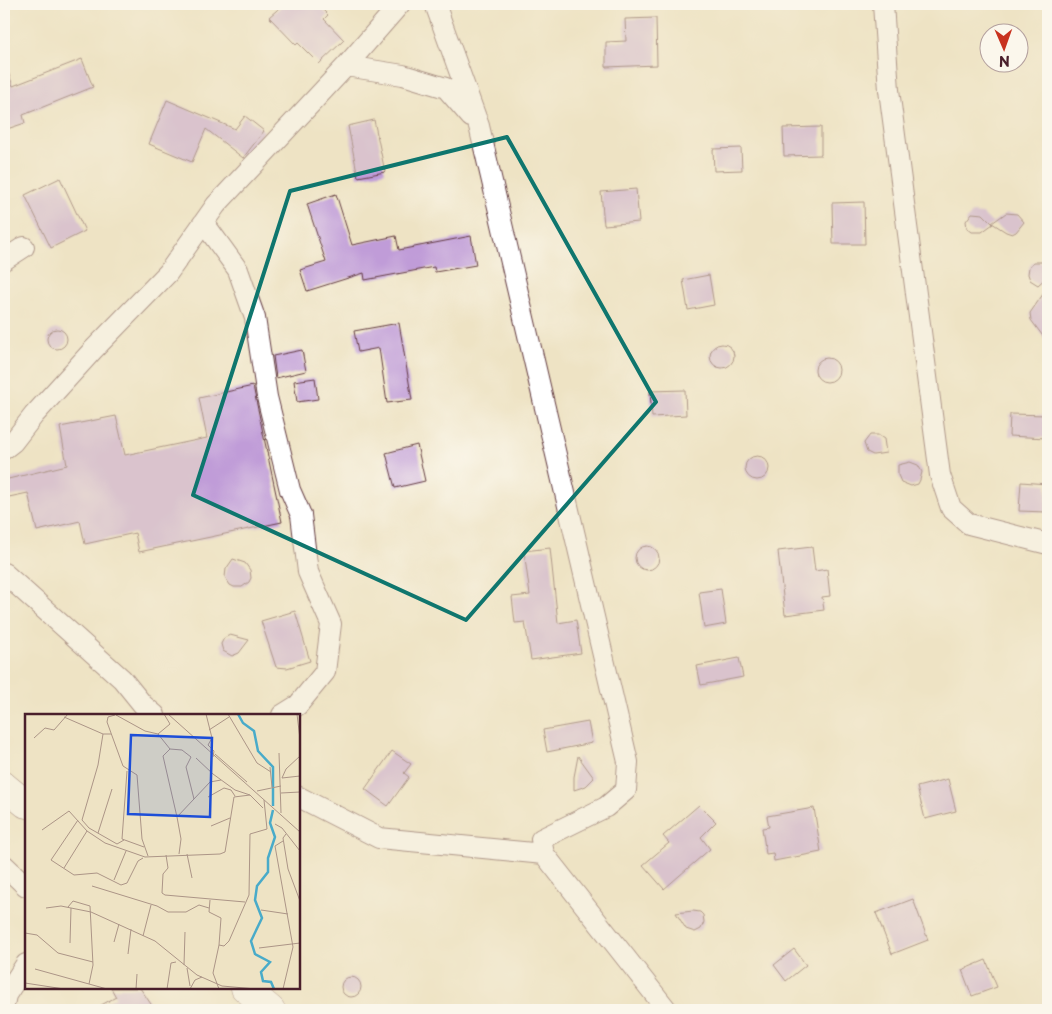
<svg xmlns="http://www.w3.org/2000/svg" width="1052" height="1014" font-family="'Playpen Sans',sans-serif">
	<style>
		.building { fill: #c09cd8 }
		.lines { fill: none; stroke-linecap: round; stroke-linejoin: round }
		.street-casing { stroke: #633c42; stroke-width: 22 }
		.secondary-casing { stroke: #633c42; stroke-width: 29 }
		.street { stroke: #fff; stroke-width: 20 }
		.secondary { stroke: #fff; stroke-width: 28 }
		.marked { fill: none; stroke: #0f766e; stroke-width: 4; stroke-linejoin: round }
		.inset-river { fill: none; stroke: #49abc9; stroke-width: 2.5 }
		.inset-road { fill: none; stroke: #ac9587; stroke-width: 1 }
		.view { fill: #1d4ed8; fill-opacity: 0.15; stroke: #1d4ed8; stroke-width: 2.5 }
		.inset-edge { fill: none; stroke: #4a1f2b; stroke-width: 2.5 }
	</style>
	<rect width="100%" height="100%" fill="#fbf7ec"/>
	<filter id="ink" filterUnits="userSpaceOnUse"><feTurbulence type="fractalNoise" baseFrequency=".02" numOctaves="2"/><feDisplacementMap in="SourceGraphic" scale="10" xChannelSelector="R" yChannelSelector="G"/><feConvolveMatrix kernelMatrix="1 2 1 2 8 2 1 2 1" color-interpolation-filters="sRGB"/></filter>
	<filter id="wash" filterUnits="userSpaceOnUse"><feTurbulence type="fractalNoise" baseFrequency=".0096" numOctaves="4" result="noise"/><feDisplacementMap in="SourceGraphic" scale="20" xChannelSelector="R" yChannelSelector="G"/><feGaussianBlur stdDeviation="1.12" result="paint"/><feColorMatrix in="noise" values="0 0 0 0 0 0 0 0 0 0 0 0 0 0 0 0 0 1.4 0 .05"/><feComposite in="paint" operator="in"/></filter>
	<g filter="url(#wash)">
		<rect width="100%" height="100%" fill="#eee3c4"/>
		<g id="blocks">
			<path class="building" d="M284,4H317L328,15L324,19L344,40L319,64L298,43L296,45L269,17Z
				M656,18L657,65L606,67V42L626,41L625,19Z
				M82,59L93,87L23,115L25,123L4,130V69H7L13,86Z
				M167,100L235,129L245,116L264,131L243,158L206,129L192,162L149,144Z
				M374,120L385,172L358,177L348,126Z
				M821,127V155L784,156L783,128Z
				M741,148L742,170L714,171L713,149Z
				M60,178L85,231L51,248L25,195Z
				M636,189L639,222L604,225L601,192Z
				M336,194L352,245L396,236L399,250L471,236L476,265L435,272L434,267L365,280L364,273L307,291L300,270L326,262L307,204Z
				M864,202L865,244H833L832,203Z
				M972,213L983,214L993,224L982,232H972L967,228L966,221Z
				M1006,213L1017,214L1024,222L1016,232L1012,234L1006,232L992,223Z
				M1033,262H1045L1048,269V276L1038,285L1030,280L1028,274L1029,267Z
				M709,275L714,305L688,310L683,280Z
				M1048,287V343L1031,320L1030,313Z
				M399,323L412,400L387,403L379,348L358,352L354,331Z
				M47 339a10 10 0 1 1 20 0a10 10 0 1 1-20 0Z
				M710 356a12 12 0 1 1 24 0a12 12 0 1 1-24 0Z
				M302,350L306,371L276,378L273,356Z
				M815 370a12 12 0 1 1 24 0a12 12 0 1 1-24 0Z
				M315,378L318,399L297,402L294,381Z
				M253,386L282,522L139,552L135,533L85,544L80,521L37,531L28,493L4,498V480L67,465L60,427L116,416L125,455L207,438L199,398Z
				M685,390L686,415L652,417L650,391Z
				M1010,414L1047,415L1046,438L1009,436Z
				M870,435H878L884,439L886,453L873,455L867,452L864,443Z
				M417,445L425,481L395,488L386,453Z
				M745 468a12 12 0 1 1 24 0a12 12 0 1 1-24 0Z
				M910,462L918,465L922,472L920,480L918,484L911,486L901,482L898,475V465Z
				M1021,482L1047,484L1046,512L1019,511Z
				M635 558a12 12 0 1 1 24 0a12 12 0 1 1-24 0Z
				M812,547L815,571L827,569L830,596L822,597L824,610L785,615L778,551Z
				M550,548L558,623L576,620L581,653L531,660L525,622L515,623L512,597L530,595L524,551Z
				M233,559L245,563L250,570L251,578L249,582L242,587H234L230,585L225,577L226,569Z
				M721,589L726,624L704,628L699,592Z
				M295,611L310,661L287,668L276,667L261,621Z
				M230,635L249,640L239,653L232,656L223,651L221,644L224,638Z
				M739,658L743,677L701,685L697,666Z
				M588,722L592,743L547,752L543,730Z
				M392,751L411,764L404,773L409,777L388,806L365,789Z
				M578,756L594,778L586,786L574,790V777Z
				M948,779L956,811L925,819L917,787Z
				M699,805L716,822L701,837L710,849L664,889L643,865L669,843L663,836Z
				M814,808L821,852L774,861L773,853L766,854L762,828L769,827L767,816Z
				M913,899L928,940L892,954L876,913Z
				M693,911L700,912L703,915L704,922L701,929L695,932L686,929L676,913Z
				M794,949L806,965L786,981L774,965Z
				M986,960L997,987L972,996L962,970Z
				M341 987a10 10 0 1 1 20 0a10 10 0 1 1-20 0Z
				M111,988H140L155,1010H92L116,997Z"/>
		</g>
	</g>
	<g filter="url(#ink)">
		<use href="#blocks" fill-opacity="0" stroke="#633c42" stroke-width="1"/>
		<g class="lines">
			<g class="street-casing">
				<path id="street" d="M883,4L889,90L940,475L951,508L969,524L1048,544
					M346,66L403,75L446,88L471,117
					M204,223L238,270L255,318L267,397L290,490L301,515L308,572L331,624L325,672L298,705L282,715
					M4,260L24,247
					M4,449L13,442L34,415L93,350L168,273L216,205L346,66L400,4
					M4,573L122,679L143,705L155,715
					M299,797L379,838L544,854L541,839L606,807L626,790L628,762L479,126L435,4
					M544,854L667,1010
					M4,865L26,886
					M4,1005L6,995L26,964"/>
			</g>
			<g class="secondary-casing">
				<path id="secondary" d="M4,786L26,804
					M245,988L271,1010"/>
			</g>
			<use href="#street" class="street"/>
			<use href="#secondary" class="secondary"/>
		</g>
	</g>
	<path d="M0 0H1052V1014H0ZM507,137L656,402L466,620L193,495L290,191Z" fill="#eee3c4" fill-opacity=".55" fill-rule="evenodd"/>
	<path class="marked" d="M507,137L656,402L466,620L193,495L290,191Z"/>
	<g transform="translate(25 714)">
		<rect width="275" height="275" fill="#eee3c4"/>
		<path class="inset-river" d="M213,0L218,9L229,17L233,37L248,53V92M248,96L245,109L250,123L243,144V158L232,172L230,186L237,204L226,227L230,240L245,248L236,258L238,267L246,268L249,275"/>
		<path class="inset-road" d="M143,0L275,118M181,0L187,24L183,31L189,37L188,43M203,0L232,49L246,58M272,0L275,25M90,1L83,3L82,8L98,52L112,61L117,125L123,142M91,1L120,17L133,20L145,35M39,3L78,20H86M184,16L204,3M78,20L73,51L57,106L64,114L92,130L99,126M133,20L145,10L139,0M9,24L20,14L29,16L43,0M254,39L256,99M190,40L222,68M171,44L188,60L210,76L225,81L238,94M245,53L247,73M102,57L97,125L119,133M257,64L261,55L275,42M257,64L275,62M232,77L256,72M256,79L275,78M183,83L199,74L206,76L210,82M152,103L138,42L145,35L157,36L166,43L161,53L169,85M53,106L26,146L49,161L72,159L96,171L102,169L113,147L118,144M250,110L257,114L275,137M186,112L205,104M17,116L44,97L62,117L80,129L120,143L195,140L200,138L209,83L225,81M73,119L87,75M261,120L258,124L263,155L275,187M154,140L156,125L152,103L185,68L196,66M162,140L167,164M141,141L143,154L138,160L137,179L140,181L220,188M39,154L62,117M89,166L101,137M67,172L132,192L143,198H161L174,191L184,194M185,186L184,198L196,204L194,231M43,193L48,187L65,192L68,251L64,270M21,194L36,192L66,198L130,227L172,261L197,272L231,275M236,196L263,200M0,219L12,221L33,239L68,248M118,222L126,191M89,228L94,210M45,229L46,194M234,234L275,229M103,240L106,215M159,251L160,218M162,254L165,272M10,255L82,275M0,269L39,275M111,275L112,260M142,275L146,249L151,248M165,275L170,266L177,263M194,275L188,259L194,231L199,232L204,227L224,181L225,120L242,115L239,86M258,275L268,233L250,132L258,127"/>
		<path class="view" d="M106,21L187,24L185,103L103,100Z"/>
		<rect width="275" height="275" class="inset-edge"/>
	</g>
	<rect width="1052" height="1014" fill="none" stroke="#fbf7ec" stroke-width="20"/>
	<g transform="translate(1004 48) rotate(178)"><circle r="24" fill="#fbf7ec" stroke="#b4a19f"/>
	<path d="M0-4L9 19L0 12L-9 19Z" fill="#c8321e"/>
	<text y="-8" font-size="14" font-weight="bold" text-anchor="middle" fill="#4a1f2b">N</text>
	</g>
</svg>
